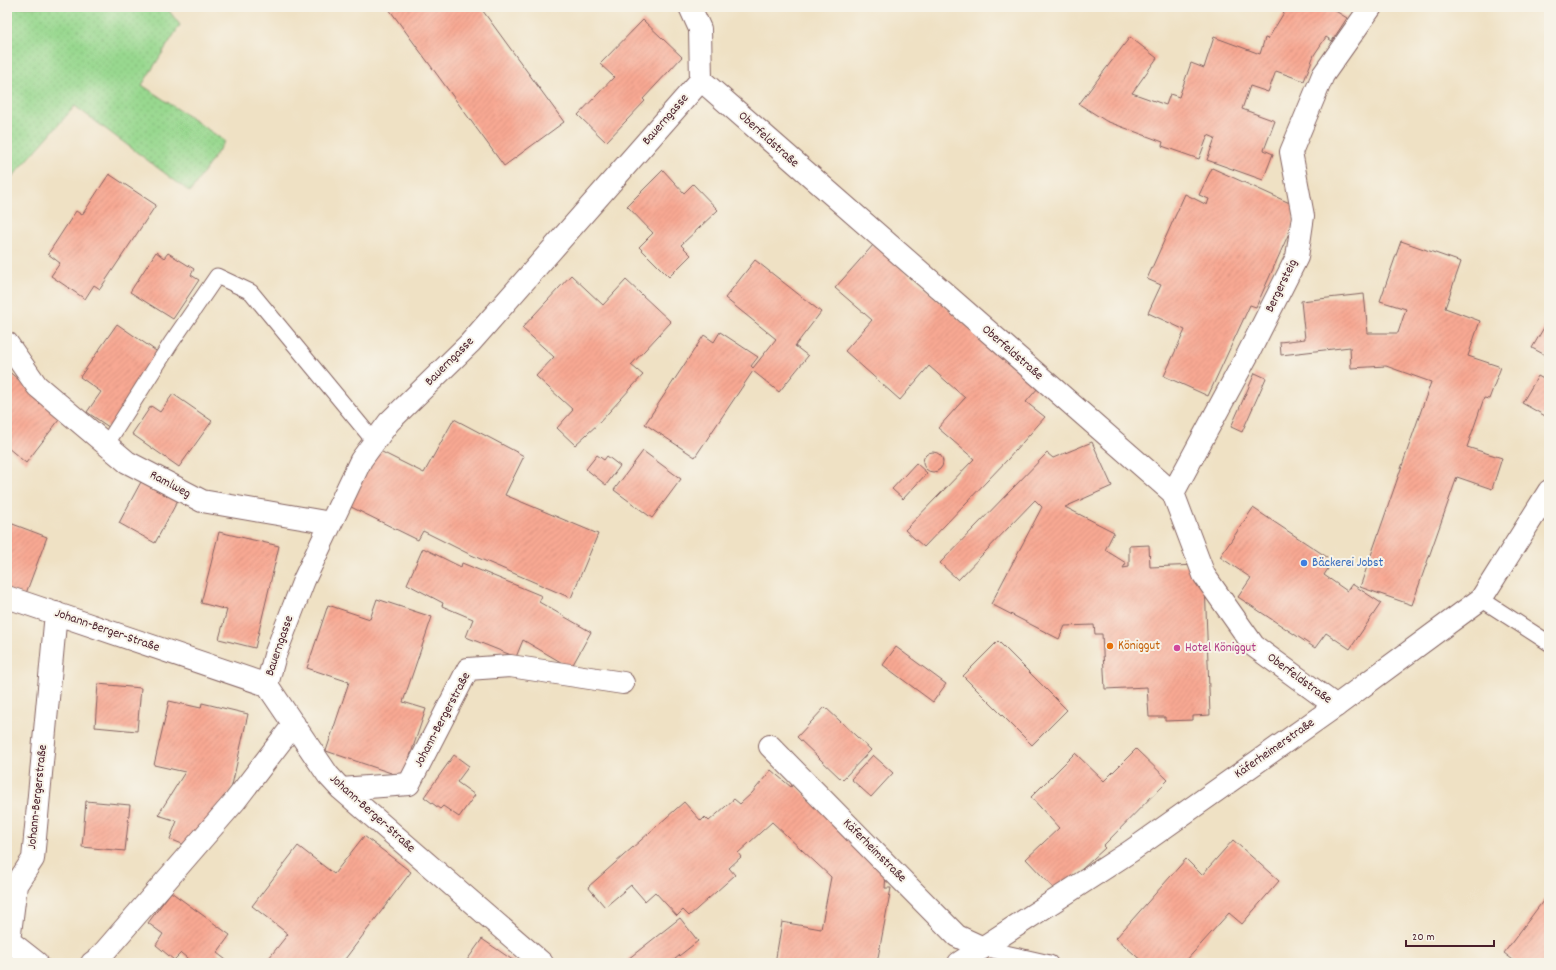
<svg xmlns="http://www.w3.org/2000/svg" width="1556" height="970" font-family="Dekko,sans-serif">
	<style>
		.green { fill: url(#green-dots); stroke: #717c5d }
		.building { fill: url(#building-hatch) }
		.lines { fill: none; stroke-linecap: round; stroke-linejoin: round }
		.lane-casing { stroke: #846361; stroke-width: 17 }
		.street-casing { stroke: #846361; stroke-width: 24 }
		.secondary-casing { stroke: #846361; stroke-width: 24 }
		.lane { stroke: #fff; stroke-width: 15 }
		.street { stroke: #fff; stroke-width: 22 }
		.secondary { stroke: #fff; stroke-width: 22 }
		.shop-dot { fill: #3f7fe0; stroke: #f7f3e8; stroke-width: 1.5 }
		.food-dot { fill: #e8710a; stroke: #f7f3e8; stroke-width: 1.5 }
		.hotel-dot { fill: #d1479c; stroke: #f7f3e8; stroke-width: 1.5 }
		.labels { text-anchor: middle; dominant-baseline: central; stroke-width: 4; stroke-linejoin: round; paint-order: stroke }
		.street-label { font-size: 13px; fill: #4a1f2b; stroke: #f7f3e8 }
		.shop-label { font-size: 13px; fill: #366cbe; stroke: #f7f3e8; text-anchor: start }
		.food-label { font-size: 13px; fill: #c56008; stroke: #f7f3e8; text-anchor: start }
		.hotel-label { font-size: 13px; fill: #b23c85; stroke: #f7f3e8; text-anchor: start }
	</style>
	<defs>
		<pattern id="green-dots" width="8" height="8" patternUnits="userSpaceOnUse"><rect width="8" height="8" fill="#98d88f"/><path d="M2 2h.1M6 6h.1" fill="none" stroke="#84b97c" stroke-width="1.8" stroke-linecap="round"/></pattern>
		<pattern id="building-hatch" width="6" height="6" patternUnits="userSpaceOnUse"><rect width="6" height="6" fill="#f8a893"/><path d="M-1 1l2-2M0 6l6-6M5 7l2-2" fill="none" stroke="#d6907f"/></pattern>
	</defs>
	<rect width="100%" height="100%" fill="#f7f3e8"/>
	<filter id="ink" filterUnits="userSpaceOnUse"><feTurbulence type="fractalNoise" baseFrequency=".025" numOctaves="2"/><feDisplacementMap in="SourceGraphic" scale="8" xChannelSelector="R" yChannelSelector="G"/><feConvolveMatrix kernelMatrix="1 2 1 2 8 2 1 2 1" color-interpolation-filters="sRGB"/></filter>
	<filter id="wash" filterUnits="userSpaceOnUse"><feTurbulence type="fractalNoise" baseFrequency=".012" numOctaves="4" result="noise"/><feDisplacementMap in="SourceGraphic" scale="16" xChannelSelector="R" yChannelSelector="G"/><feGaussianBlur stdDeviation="0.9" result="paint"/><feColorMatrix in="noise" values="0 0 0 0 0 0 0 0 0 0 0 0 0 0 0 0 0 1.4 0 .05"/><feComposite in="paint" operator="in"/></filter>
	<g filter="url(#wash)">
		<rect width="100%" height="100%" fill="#efe1c4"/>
		<path class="green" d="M7,7H166L180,25L142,85L225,141L190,192L75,106L7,183Z"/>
		<g id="blocks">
			<path class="building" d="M391,7H480L564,122L504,166L389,9Z
				M1279,7H1329L1347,18L1332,41L1326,37L1314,55L1304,81L1276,71L1268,92L1250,86L1242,109L1275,121L1264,150L1273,154L1263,180L1207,160L1215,138L1208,135L1199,159L1162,146L1163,142L1106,121L1079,104L1130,37L1157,58L1132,93L1166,105L1170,94L1179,97L1191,63L1204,68L1214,37L1260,54L1265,38L1268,39L1285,11Z
				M643,20L682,57L643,99L645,101L606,142L578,115L614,77L600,64Z
				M1212,168L1294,205L1293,224L1256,307L1250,305L1208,396L1164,376L1185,330L1148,313L1161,285L1147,279L1185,194L1207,205L1209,199L1199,195Z
				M663,170L684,193L693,184L718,210L681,245L691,255L669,277L639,247L653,233L627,206Z
				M109,174L156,205L100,289L94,285L85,299L51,276L60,263L48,254L76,211L82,215Z
				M1401,241L1461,262L1445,308L1480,321L1468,356L1501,367L1489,399L1484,398L1467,447L1502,458L1492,489L1457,477L1412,605L1360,587L1431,382L1386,366L1351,368L1350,347L1281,355L1280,342L1305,339L1301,301L1364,294L1368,333H1398L1406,309L1380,301Z
				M874,244L1038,388L1026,402L1045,417L1008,459L924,547L905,530L974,459L938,428L965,398L929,366L900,400L845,351L872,320L835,288Z
				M156,252L164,258L168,253L194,269L191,275L199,280L173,319L130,292Z
				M755,260L821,312L795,346L808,356L779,392L753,371L695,457L645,424L704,335L714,342L720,332L758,357L751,366L753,368L776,339L725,298Z
				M571,275L603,305L626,280L671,322L631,365L643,375L598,424L575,445L557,428L573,410L536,376L554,357L522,328Z
				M1549,319V357L1532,348Z
				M117,324L159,353L113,430L87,412L101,392L80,377Z
				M7,370L62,416L26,463L7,447Z
				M1255,373L1266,378L1242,432L1231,427Z
				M1538,376L1549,382V414L1547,417L1522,403Z
				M173,394L212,421L179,467L132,434L151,406L160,412Z
				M454,419L524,456L505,495L598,534L571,598L469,554L423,531L418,540L349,506L378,450L424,473Z
				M1092,442L1112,486L1065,507L1114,532L1105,550L1126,563L1123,568L1129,567V546L1149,545L1150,567L1197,565L1205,583L1210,715L1193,716V720L1165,721V717H1149L1147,687L1105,689L1102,634H1095L1094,625L1065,626L1059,639L991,604L1042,507L1035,500L958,580L940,563L1047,453L1053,458Z
				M643,451L681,479L652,518L614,490Z
				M923 462a10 10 0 1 1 20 0a10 10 0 1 1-20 0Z
				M597,455L604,460L607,456L620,466L606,485L586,469Z
				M916,463L927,473L903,499L892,489Z
				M142,480L178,500L155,543L119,523Z
				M1253,508L1333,561L1324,575L1347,591L1352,584L1381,603L1350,649L1326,633L1315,648L1238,597L1251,578L1220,557Z
				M10,523L47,537L25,596L7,589V530Z
				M219,532L279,546L255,648L219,639L227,610L201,603Z
				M423,548L461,567L462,563L542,596L539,602L591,632L571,668L523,640L516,657L466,637L473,619L442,606L443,603L407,584Z
				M377,599L432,617L403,702L426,709L403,777L326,751L349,682L307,668L328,605L370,619Z
				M998,641L1067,710L1032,745L963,676Z
				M896,647L946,684L933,702L883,665Z
				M98,684L141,688L137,731L95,727Z
				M169,701L201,708L202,703L248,714L230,794L187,846L170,839L177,821L158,815L185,772L154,765Z
				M825,707L871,750L842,780L797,737Z
				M1136,749L1168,780L1103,846L1105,848L1057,892L1026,859L1059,828L1031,797L1075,753L1104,781Z
				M454,755L469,766L457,782L475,795L459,817L443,806L440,809L424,797Z
				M873,755L893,773L871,797L851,779Z
				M771,770L791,787L793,783L886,872L885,888H891L877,963H775L782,922L821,929L831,877L772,822L738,853L741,857L729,868L735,875L689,916L683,910L677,916L655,892L645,901L631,885L605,907L588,887L684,802L701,821L705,817L709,821L734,799L740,804L752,793Z
				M86,801L130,805L125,851L82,847Z
				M364,836L411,872L342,963H265L288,934L252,906L298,846L334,874Z
				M1233,840L1279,881L1242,924L1229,913L1184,963H1144L1116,938L1186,859L1202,875Z
				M171,892L230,935L217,953L230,963H193L181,953L174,960L156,945L163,934L148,923Z
				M1546,897L1549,899V963H1517L1504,953Z
				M680,918L698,941L670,963H632L628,959Z
				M482,939L517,963H465Z"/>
		</g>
	</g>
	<g filter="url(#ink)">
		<use href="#blocks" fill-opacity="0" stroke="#846361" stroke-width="1"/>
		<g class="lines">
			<g class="lane-casing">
				<path id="lane" d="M106,445L171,343L217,276L251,292L374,441
					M1481,599L1549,643
					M983,948L1050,963"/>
			</g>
			<g class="street-casing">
				<path id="street" d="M690,7L700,29L701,80L1173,493L1204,575L1254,646L1336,706
					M7,343L37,386L127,462L202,501L331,523
					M1173,493L1248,354L1297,257L1303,216L1291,152L1323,75L1371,7
					M7,597L267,685L328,775L341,789L542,963
					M267,685L275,655L304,580L361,460L389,422L470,343L701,80
					M770,746L957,936L983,948
					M341,789L409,784L468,669L510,666L623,683
					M37,963L9,941L16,885L33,859L56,613
					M92,963L99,958L235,801L294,724"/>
			</g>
			<g class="secondary-casing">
				<path id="secondary" d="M959,963L1131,851L1336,706L1481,599L1549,491"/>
			</g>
			<use href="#lane" class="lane"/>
			<use href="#street" class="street"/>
			<use href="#secondary" class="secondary"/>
		</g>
	</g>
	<circle class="shop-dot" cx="1304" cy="563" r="4"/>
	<circle class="food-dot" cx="1110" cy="646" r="4"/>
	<circle class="hotel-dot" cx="1177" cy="648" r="4"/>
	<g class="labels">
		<g class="street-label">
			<text transform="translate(666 120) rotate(-49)">Bauerngasse</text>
			<text transform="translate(768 140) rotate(42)">Oberfeldstraße</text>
			<text transform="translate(1282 286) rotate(-64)">Bergersteig</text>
			<text transform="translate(1012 353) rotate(41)">Oberfeldstraße</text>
			<text transform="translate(450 362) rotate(-45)">Bauerngasse</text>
			<text transform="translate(170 485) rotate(28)">Ramlweg</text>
			<text transform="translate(107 631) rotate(19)">Johann-Berger-Straße</text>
			<text transform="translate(280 646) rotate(-71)">Bauerngasse</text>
			<text transform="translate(1299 679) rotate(36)">Oberfeldstraße</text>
			<text transform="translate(443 720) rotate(-62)">Johann-Bergerstraße</text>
			<text transform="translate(1275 749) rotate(-35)">Käferheimerstraße</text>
			<text transform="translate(38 797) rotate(-84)">Johann-Bergerstraße</text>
			<text transform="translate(372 814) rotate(42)">Johann-Berger-Straße</text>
			<text transform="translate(874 851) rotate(45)">Käferheimstraße</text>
		</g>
		<g class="shop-label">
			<text x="1312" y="563">Bäckerei Jobst</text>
		</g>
		<g class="food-label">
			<text x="1118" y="646">Königgut</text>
		</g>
		<g class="hotel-label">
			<text x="1185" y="648">Hotel Königgut</text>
		</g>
	</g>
	<rect width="1556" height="970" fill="none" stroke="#f7f3e8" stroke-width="24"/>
	<path d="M1406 940v6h88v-6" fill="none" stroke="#4a1f2b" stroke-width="2"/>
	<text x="1412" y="940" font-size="12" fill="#4a1f2b" stroke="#f7f3e8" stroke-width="3" paint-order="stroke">20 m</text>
</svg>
